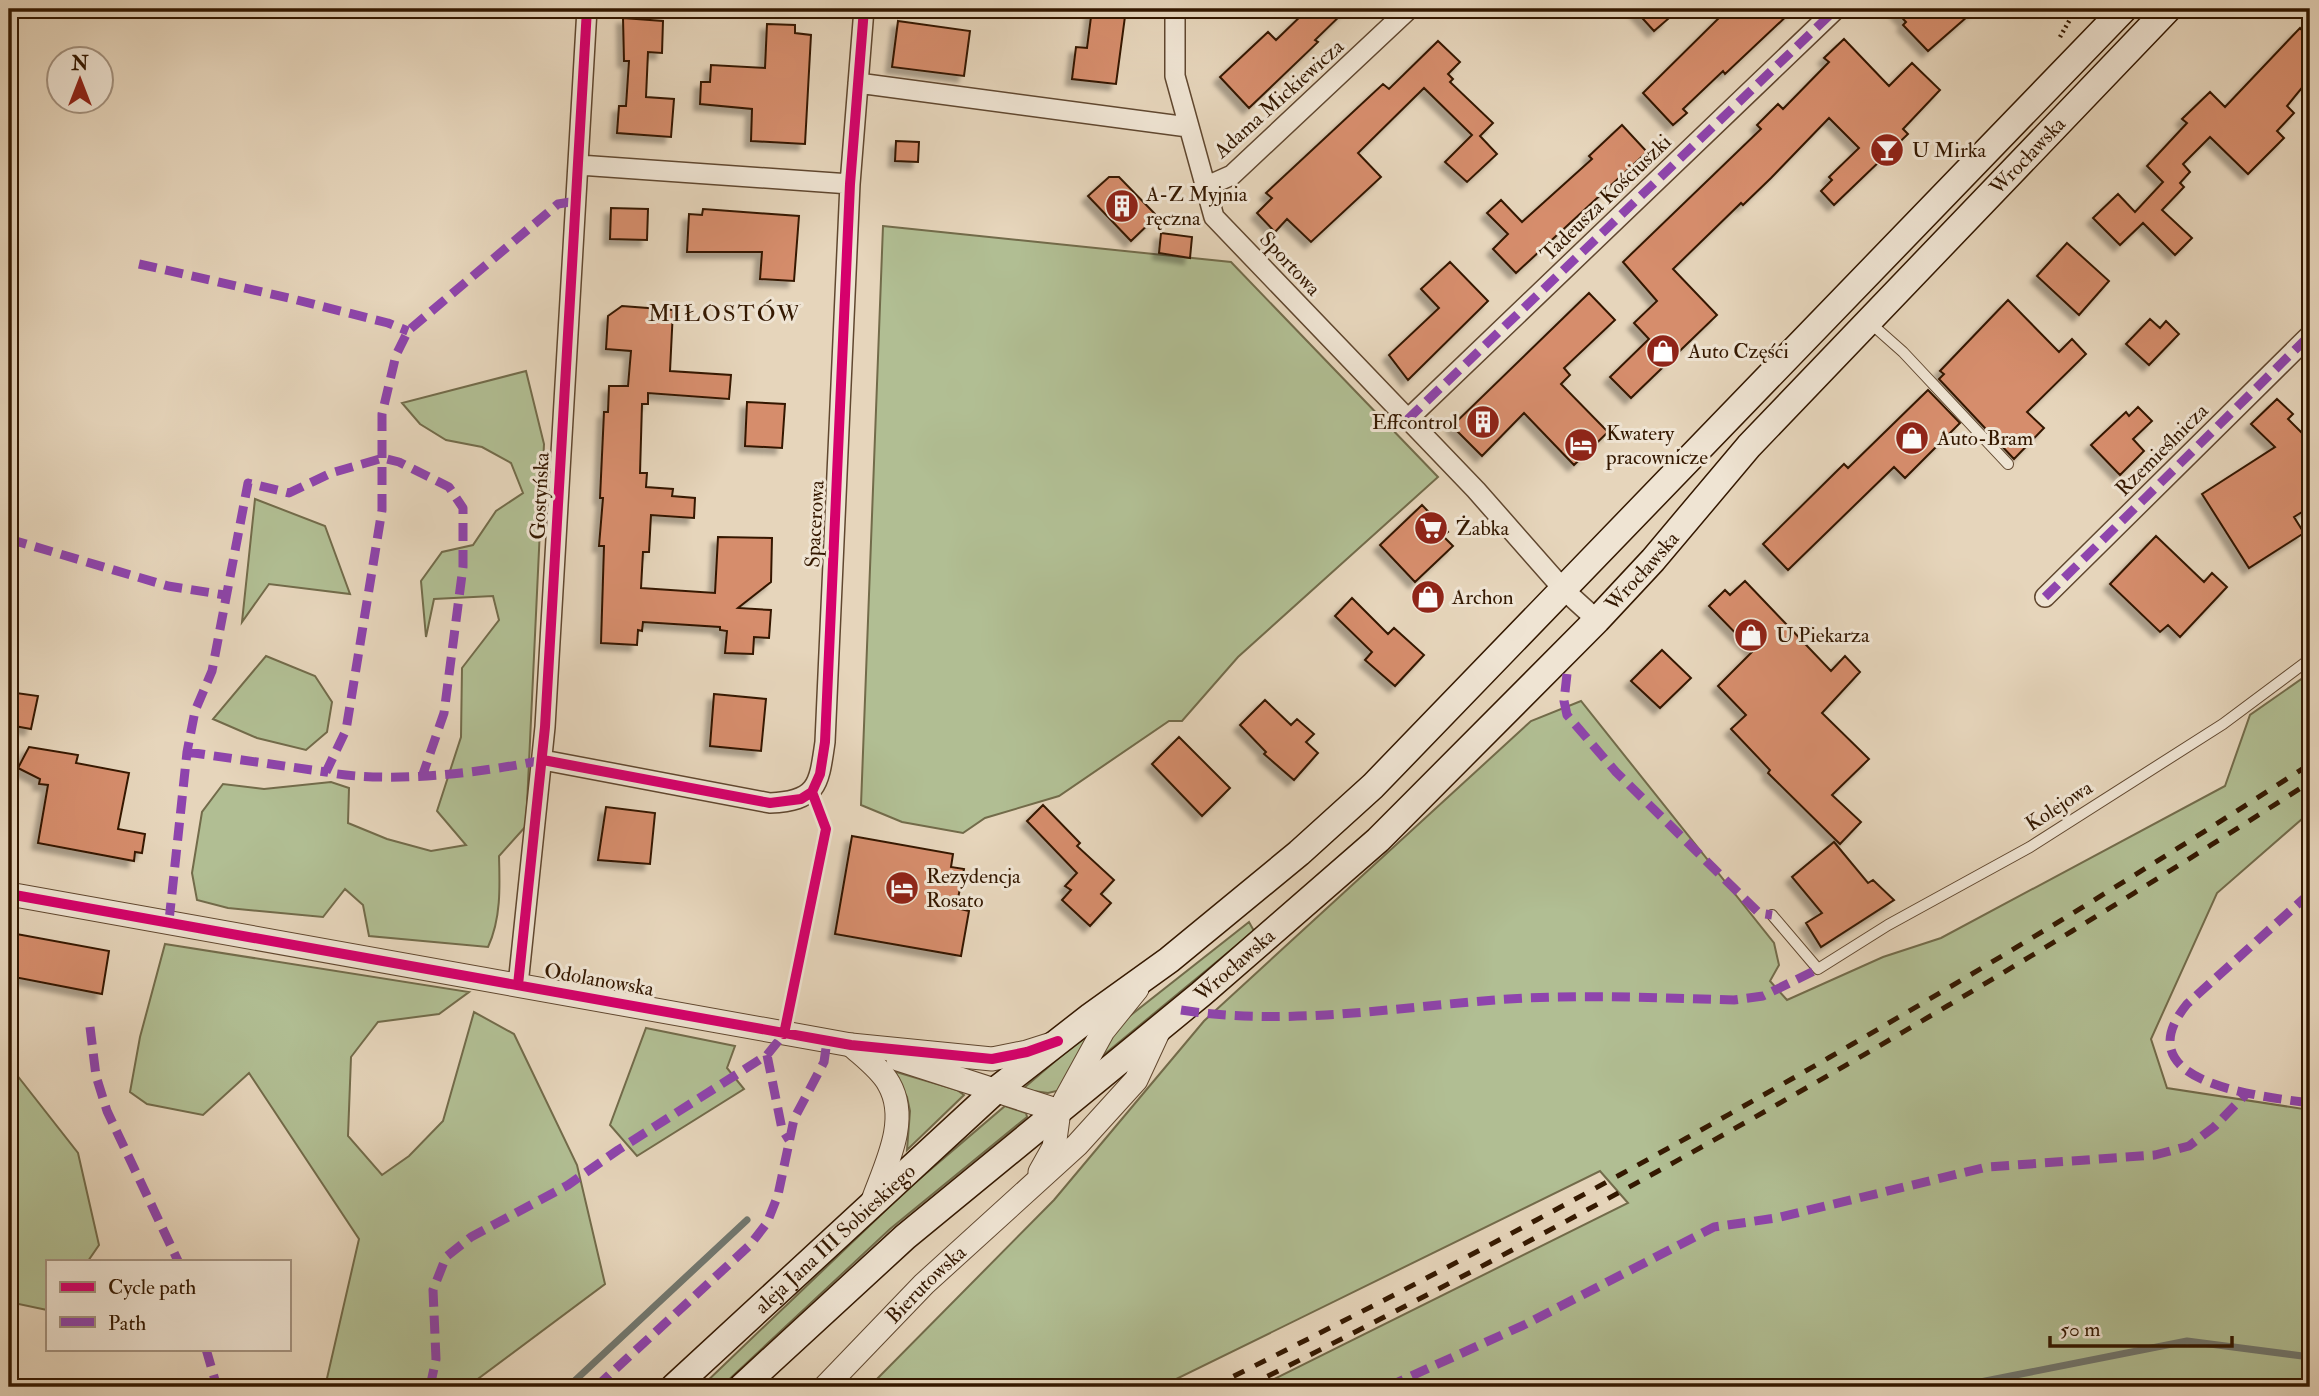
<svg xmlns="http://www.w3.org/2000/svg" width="2319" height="1396" font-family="'IM FELL Double Pica',serif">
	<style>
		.green { fill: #b1be93; stroke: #726b4a; stroke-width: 2 }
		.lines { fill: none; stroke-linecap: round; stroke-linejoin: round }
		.stream { stroke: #71776f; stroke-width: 7 }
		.building { fill: #d68d6c; stroke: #341800; stroke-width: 2; filter: url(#shadow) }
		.service-casing { stroke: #60472f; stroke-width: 12 }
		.minor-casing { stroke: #60472f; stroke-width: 22 }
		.tertiary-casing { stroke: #60472f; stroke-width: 25 }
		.secondary-casing { stroke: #341800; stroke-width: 29 }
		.path { stroke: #341800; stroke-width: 4.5; stroke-dasharray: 2 3.5; stroke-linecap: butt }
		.service { stroke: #efe4d3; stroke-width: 10 }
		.minor { stroke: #efe4d3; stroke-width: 19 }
		.tertiary { stroke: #efe4d3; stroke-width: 23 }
		.secondary { stroke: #efe4d3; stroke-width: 26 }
		.rail { stroke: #341800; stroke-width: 5; stroke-dasharray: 12 12; stroke-linecap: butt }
		.quiet { stroke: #8e44ad; stroke-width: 9; stroke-dasharray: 18 9; stroke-linecap: butt }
		.cycleway-casing { stroke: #efe4d3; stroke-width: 15 }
		.cycleway { stroke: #d6006c; stroke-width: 10 }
		.labels { text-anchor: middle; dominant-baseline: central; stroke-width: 6; stroke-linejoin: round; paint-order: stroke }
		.street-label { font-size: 21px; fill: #341800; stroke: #efe4d3 }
		.poi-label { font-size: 21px; fill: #341800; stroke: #efe4d3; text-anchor: start }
		.neighbourhood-label { font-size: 23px; letter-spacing: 2px; fill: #341800; stroke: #efe4d3 }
	</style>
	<defs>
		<filter id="shadow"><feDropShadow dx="-6" dy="6" stdDeviation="2" flood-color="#0004"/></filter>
	</defs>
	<rect width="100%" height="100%" fill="#e6d5bb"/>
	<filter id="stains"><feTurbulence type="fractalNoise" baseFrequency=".00286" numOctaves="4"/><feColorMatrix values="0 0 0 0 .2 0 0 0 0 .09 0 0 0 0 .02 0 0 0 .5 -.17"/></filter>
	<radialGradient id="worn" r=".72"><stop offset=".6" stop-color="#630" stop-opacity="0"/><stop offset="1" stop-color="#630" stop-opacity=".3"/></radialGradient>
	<path class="green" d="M883,226L1231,262L1438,477L1238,657L1182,721H1169L1059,796L985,818L963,833L902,822L861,805Z
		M526,371L544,444L526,826L499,856C500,887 501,919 488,947L369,936L363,905L345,889L323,917L228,908L197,900L192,873L202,812L223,784L264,789L331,782L349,788L348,823L387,839L431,851L466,845L437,811L461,737L462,668L499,620L493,596L434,599L426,637L421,581L442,552L473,545L496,511L523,493L511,463L482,447L446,440L420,424L402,403Z
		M255,499L325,526L350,594L269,584L242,622Z
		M266,656L315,676L332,702L327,732L306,750L257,738L213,719Z
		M2310,673V812L2217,893L2151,1039L2167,1088L2310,1110V1387H1258L1628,1203L1600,1171L1160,1387H869L1054,1200L1204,1021L1531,721L1581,701L1774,943L1779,965L1770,981L1787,1000L1883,957L1941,938L2225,786L2250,715Z
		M1249,922L1254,931L1100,1058L1117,1026Z
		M165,944L469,992L439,1014L378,1022L351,1057L348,1136L382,1175L409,1156L443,1121L474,1012L514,1034L577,1165L605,1284L467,1387H325L359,1239L249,1073L203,1115L147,1104L130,1092L140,1037Z
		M646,1028L735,1046L727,1068L744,1089L637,1156L610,1125Z
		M1088,1033L1091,1034L1061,1090L1048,1093L1026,1090L1025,1087Z
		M9,1065L78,1153L99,1245L88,1261H47V1310L9,1302Z
		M893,1071L957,1090L964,1095L907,1150L910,1111L907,1097Z
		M1005,1106L1026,1113L1027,1117L890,1229L721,1387H701L910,1187Z"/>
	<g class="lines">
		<path class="stream" d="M568,1387L747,1220
			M1955,1387L2187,1341L2310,1357"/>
	</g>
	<path class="building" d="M1092,9H1126L1116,84L1072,79L1076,47L1087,48Z
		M1308,9H1347L1315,40L1318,42L1249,108L1220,77L1268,32L1276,40Z
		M1634,9H1659L1668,19L1654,31Z
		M1728,9H1794L1725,74L1723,71L1683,109L1687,113L1673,125L1643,93Z
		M1894,9H1976L1928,51L1903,25L1906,22Z
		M623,18L663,21L662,53L648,52L646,97L674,99L671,137L617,133L619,106H626L629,61H624Z
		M898,21L970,31L964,76L892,67Z
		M767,24L795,25V33L811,35L805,144L751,141L752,109L700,104L701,82H710L711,65L765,68Z
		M2300,28L2310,39V78L2287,106L2294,113L2277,131L2284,138L2248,174L2210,137L2183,164L2190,172L2180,183L2184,187L2162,210L2192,238L2175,255L2143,223L2120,245L2093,218L2118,194L2135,212L2163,182L2147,166L2187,123L2182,119L2210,92L2225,107Z
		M1844,39L1889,86L1912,63L1940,90L1903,129L1908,134L1834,205L1821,191L1832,180L1829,177L1859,148L1829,118L1771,178L1743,205L1741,203L1673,269L1717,315L1631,398L1610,377L1649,339L1634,323L1657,301L1623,262L1761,129L1757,125L1778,104L1783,109L1829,62L1824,58Z
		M1438,41L1460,62L1448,74L1453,79L1450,82L1493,123L1480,136L1497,154L1467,182L1445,162L1472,135L1424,88L1358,153L1381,177L1311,242L1287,219L1275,232L1257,213L1272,198L1266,193L1383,84L1389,89Z
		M1622,125L1647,152L1516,273L1493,249L1508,234L1487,213L1501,200L1522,222L1592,159L1589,156Z
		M896,141L919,142L918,162L895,161Z
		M1109,177H1119L1157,216L1131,241L1088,196Z
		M611,208L648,209L647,240L610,239Z
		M703,209L799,216L794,281L760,279L762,252H687L689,214L702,215Z
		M1161,233L1192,237L1190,258L1159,253Z
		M2067,243L2109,281L2079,315L2037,276Z
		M1450,262L1488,301L1408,380L1389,355L1439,308L1421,289Z
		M1589,293L1615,320L1564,368L1570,375L1561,384L1608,432L1574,465L1524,413L1482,456L1452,426Z
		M2008,300L2059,352L2072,339L2086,354L2027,412L2044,428L2014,459L1939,379L1944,374L1940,371Z
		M622,306L673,310L670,371L731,375L729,399L648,393V404H642L640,473H647L646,487L673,489L672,496L695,498L694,518L651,515L649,552H643L641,588L715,593L718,537L772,538L771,582L738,608L771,610L769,638L754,637L753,654L725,653L727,631L720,630V627L643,622L642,631L638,630L637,645L601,643L604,546H599L603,498H600L604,412H608L609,386H628L631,351L606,349L608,316Z
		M2150,319L2160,328L2166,321L2179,334L2149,365L2126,344Z
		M1928,390L1960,423L1905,478L1894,467L1788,570L1763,544L1844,464L1848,468Z
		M2277,399L2293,414L2288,419L2310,441V507L2294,517L2304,533L2249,568L2202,494L2275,447L2251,424Z
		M747,402L785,404L782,448L745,446Z
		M2138,407L2152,421L2133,439L2144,451L2120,475L2091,445L2126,412L2129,416Z
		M1422,505L1448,532L1443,536L1453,546L1415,582L1380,545Z
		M2156,536L2204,582L2212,573L2227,587L2180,637L2168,625L2160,632L2110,584Z
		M1745,581L1831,671L1845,656L1860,672L1822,713L1869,759L1832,795L1861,822L1840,844L1768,773L1770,770L1731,729L1746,715L1718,686L1753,651L1709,606L1725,590L1730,595Z
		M1352,598L1388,634L1394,628L1424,655L1395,686L1365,660L1372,652L1335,616Z
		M1662,650L1691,678L1660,708L1631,681Z
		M9,692L38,696L31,729L9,725Z
		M714,694L766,699L761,751L710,746Z
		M1265,700L1291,725L1297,719L1314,734L1306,742L1318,753L1294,780L1264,754L1266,752L1240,725Z
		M1179,737L1230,788L1202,816L1152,764Z
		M29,747L78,755L76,763L129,773L118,829L145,834L142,853L135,852L134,861L38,843L48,785L39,784L40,779L18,768Z
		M1043,805L1080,843L1077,846L1114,880L1101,894L1111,903L1090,926L1062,900L1071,890L1065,886L1077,873L1027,821Z
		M606,807L655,813L650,864L598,860Z
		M852,836L953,854L951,867L964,869L956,908L969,911L961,956L835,934Z
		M1834,842L1868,883L1873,880L1894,900L1821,947L1806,923L1822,913L1792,877Z
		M11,933L109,951L102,994L9,976Z"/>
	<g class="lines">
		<g class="service-casing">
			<path id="service" d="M1868,321L1903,352L2008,464
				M1772,915L1818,969L1888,925L2030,847L2223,724L2310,659"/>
		</g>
		<g class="minor-casing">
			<path id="minor" d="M1175,9V76L1214,217L1476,490L1564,590L1597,620
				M858,83L1188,127
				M579,165L850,184
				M1205,187L1232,175L1409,9
				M1407,420L1836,9
				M2045,597L2310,335
				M543,760L770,803C818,801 819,784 825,742L850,184L864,9
				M518,985L545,727L587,9"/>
		</g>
		<g class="tertiary-casing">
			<g id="tertiary">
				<path d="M9,894L851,1045L992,1059L1027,1052L1052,1044"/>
				<path d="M851,1045C863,1056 881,1069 889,1084C910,1121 885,1166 872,1203"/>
				<path d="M898,1059L1059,1111"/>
				<path d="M1040,1172L1054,1147L1059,1111L1103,1031L1137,989"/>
				<path id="s1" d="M825,1387L924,1284L1077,1145L1136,1080L1161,1026"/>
			</g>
		</g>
		<g class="secondary-casing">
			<g id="secondary">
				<path id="s2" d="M674,1387L996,1090L1091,1016L1169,960L1299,853L1373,786L2124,9"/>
				<path id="s3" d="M742,1387L905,1237L1201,994L1378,840L1597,620L1653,560L1749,446L2168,9"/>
			</g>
		</g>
		<path class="path" d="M2060,37L2076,9"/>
		<use href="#service" class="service"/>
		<use href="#minor" class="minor"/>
		<use href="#tertiary" class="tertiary"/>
		<use href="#secondary" class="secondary"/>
		<path class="rail" d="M1212,1387C1590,1200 1956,993 2310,764
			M1246,1387C1612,1205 1967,1003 2310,782"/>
		<path class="quiet" d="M139,264L289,298L388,323L408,331
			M1407,420L1836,9
			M9,539L168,586L225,595
			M2045,597L2310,335
			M1567,674L1564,701L1567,715L1616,772L1759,913L1772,915
			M187,752L326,772
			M543,760C481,773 388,784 326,772L346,730L382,510V414L396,355L408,331L558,204L577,201
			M2310,893L2187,1004C2122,1084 2261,1096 2310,1103
			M169,921L187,752L195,711L212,671L248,483L289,493L331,473L383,458L399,462L449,487L463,508V567L444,713L423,774
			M1181,1010C1298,1028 1409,1004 1526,998C1595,995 1665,998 1734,1000L1763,996L1818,969
			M90,1027L96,1076L107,1111L178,1261
			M767,1055L782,1129L789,1140
			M206,1349L217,1387
			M430,1387L436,1359L433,1290L446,1257L471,1237L568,1185L618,1150L767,1055L784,1034
			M596,1387L750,1245L767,1223L778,1195L794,1119L824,1062L827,1041
			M1387,1387L1526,1324L1714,1227L1776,1218L1987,1167L2155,1155L2189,1146L2214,1127L2246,1094"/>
		<g class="cycleway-casing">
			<path id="cycleway" d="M543,760L770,803L801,799L812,792
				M812,792L820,774L825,742L850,184L864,9
				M9,894L851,1045L992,1059L1027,1052L1058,1041
				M518,985L545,727L587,9
				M784,1034L826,829L812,792"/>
		</g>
		<use href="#cycleway" class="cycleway"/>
	</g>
	<defs>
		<g id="bar-disc" transform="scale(1.75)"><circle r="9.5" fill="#8f2418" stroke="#efe4d3"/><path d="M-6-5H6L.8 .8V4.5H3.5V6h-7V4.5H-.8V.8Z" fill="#fff"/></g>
		<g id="building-disc" transform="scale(1.75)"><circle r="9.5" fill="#8f2418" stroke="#efe4d3"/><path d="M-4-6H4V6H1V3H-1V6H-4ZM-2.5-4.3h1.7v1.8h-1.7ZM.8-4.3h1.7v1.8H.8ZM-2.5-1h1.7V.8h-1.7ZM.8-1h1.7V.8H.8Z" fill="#fff"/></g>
		<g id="shop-disc" transform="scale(1.75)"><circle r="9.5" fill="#8f2418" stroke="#efe4d3"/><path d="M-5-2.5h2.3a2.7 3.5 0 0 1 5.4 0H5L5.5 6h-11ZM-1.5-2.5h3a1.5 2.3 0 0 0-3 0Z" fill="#fff"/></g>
		<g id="hotel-disc" transform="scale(1.75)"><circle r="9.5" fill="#8f2418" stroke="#efe4d3"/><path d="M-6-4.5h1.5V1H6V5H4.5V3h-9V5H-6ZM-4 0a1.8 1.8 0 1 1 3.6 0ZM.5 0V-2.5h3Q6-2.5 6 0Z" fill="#fff"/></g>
		<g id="supermarket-disc" transform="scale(1.75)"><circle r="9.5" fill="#8f2418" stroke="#efe4d3"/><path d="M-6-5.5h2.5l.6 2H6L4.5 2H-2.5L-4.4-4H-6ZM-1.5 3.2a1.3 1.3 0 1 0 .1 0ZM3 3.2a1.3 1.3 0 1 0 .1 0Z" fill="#fff"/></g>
	</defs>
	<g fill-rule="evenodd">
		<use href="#bar-disc" x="1887" y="150"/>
		<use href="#building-disc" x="1122" y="206"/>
		<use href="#shop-disc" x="1663" y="351"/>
		<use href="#building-disc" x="1483" y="422"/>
		<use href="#shop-disc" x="1912" y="438"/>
		<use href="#hotel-disc" x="1581" y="445"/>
		<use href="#supermarket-disc" x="1431" y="528"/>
		<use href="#shop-disc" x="1428" y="597"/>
		<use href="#shop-disc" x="1751" y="635"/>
		<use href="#hotel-disc" x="902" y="888"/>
	</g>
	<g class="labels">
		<g class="street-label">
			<text transform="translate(1279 99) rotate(-42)">Adama Mickiewicza</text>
			<text stroke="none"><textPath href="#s3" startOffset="1783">Wrocławska</textPath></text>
			<text transform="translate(1606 198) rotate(-44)">Tadeusza Kościuszki</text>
			<text transform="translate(1290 264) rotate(47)">Sportowa</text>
			<text transform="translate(2162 450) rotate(-45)">Rzemieślnicza</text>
			<text transform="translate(540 496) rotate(-87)">Gostyńska</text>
			<text transform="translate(815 524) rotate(-87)">Spacerowa</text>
			<text stroke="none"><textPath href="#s3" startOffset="1216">Wrocławska</textPath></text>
			<text transform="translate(2059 806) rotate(-33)">Kolejowa</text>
			<text stroke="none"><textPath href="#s3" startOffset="649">Wrocławska</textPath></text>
			<text transform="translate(599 980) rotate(10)">Odolanowska</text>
			<text stroke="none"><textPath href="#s2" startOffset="219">aleja Jana III Sobieskiego</textPath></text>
			<text stroke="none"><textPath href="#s1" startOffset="144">Bierutowska</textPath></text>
		</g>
		<g class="poi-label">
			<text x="1912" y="150">U Mirka</text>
			<text x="1146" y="194">A-Z Myjnia<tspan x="1146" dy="24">ręczna</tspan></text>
			<text x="1688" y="351">Auto Części</text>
			<text x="1458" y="422" text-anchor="end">Effcontrol</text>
			<text x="1606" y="433">Kwatery<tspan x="1606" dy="24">pracownicze</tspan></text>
			<text x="1937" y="438">Auto-Bram</text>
			<text x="1456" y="528">Żabka</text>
			<text x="1452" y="597">Archon</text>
			<text x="1776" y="635">U Piekarza</text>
			<text x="926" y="876">Rezydencja<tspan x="926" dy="24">Rosato</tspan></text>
		</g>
		<g class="neighbourhood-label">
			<text x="725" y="313">MIŁOSTÓW</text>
		</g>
	</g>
	<rect width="2319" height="1396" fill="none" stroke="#e6d5bb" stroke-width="35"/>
	<rect x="10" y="10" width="2298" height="1375" fill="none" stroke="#341800" stroke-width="3.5"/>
	<rect x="18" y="18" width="2284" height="1361" fill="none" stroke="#341800" stroke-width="2"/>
	<rect x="46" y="1260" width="245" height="91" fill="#efe4d3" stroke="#a4927f" stroke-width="2"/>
	<rect x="60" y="1282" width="35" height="10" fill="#d6006c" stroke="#a4927f" stroke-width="2"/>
	<text x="108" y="1294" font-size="21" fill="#341800">Cycle path</text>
	<rect x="60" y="1317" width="35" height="10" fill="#8e44ad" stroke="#a4927f" stroke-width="2"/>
	<text x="108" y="1330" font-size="21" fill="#341800">Path</text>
	<g transform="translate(80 80)"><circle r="33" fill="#efe4d3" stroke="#a4927f" stroke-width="2"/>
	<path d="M0-5L12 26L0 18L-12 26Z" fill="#8f2418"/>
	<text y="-10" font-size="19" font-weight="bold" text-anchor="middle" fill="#341800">N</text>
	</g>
	<path d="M2050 1336v10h182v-10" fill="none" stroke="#341800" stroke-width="3.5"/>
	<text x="2060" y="1336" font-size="21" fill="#341800" stroke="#efe4d3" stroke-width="5" paint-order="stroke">50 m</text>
	<rect width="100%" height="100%" filter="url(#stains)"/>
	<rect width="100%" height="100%" fill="url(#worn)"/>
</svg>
